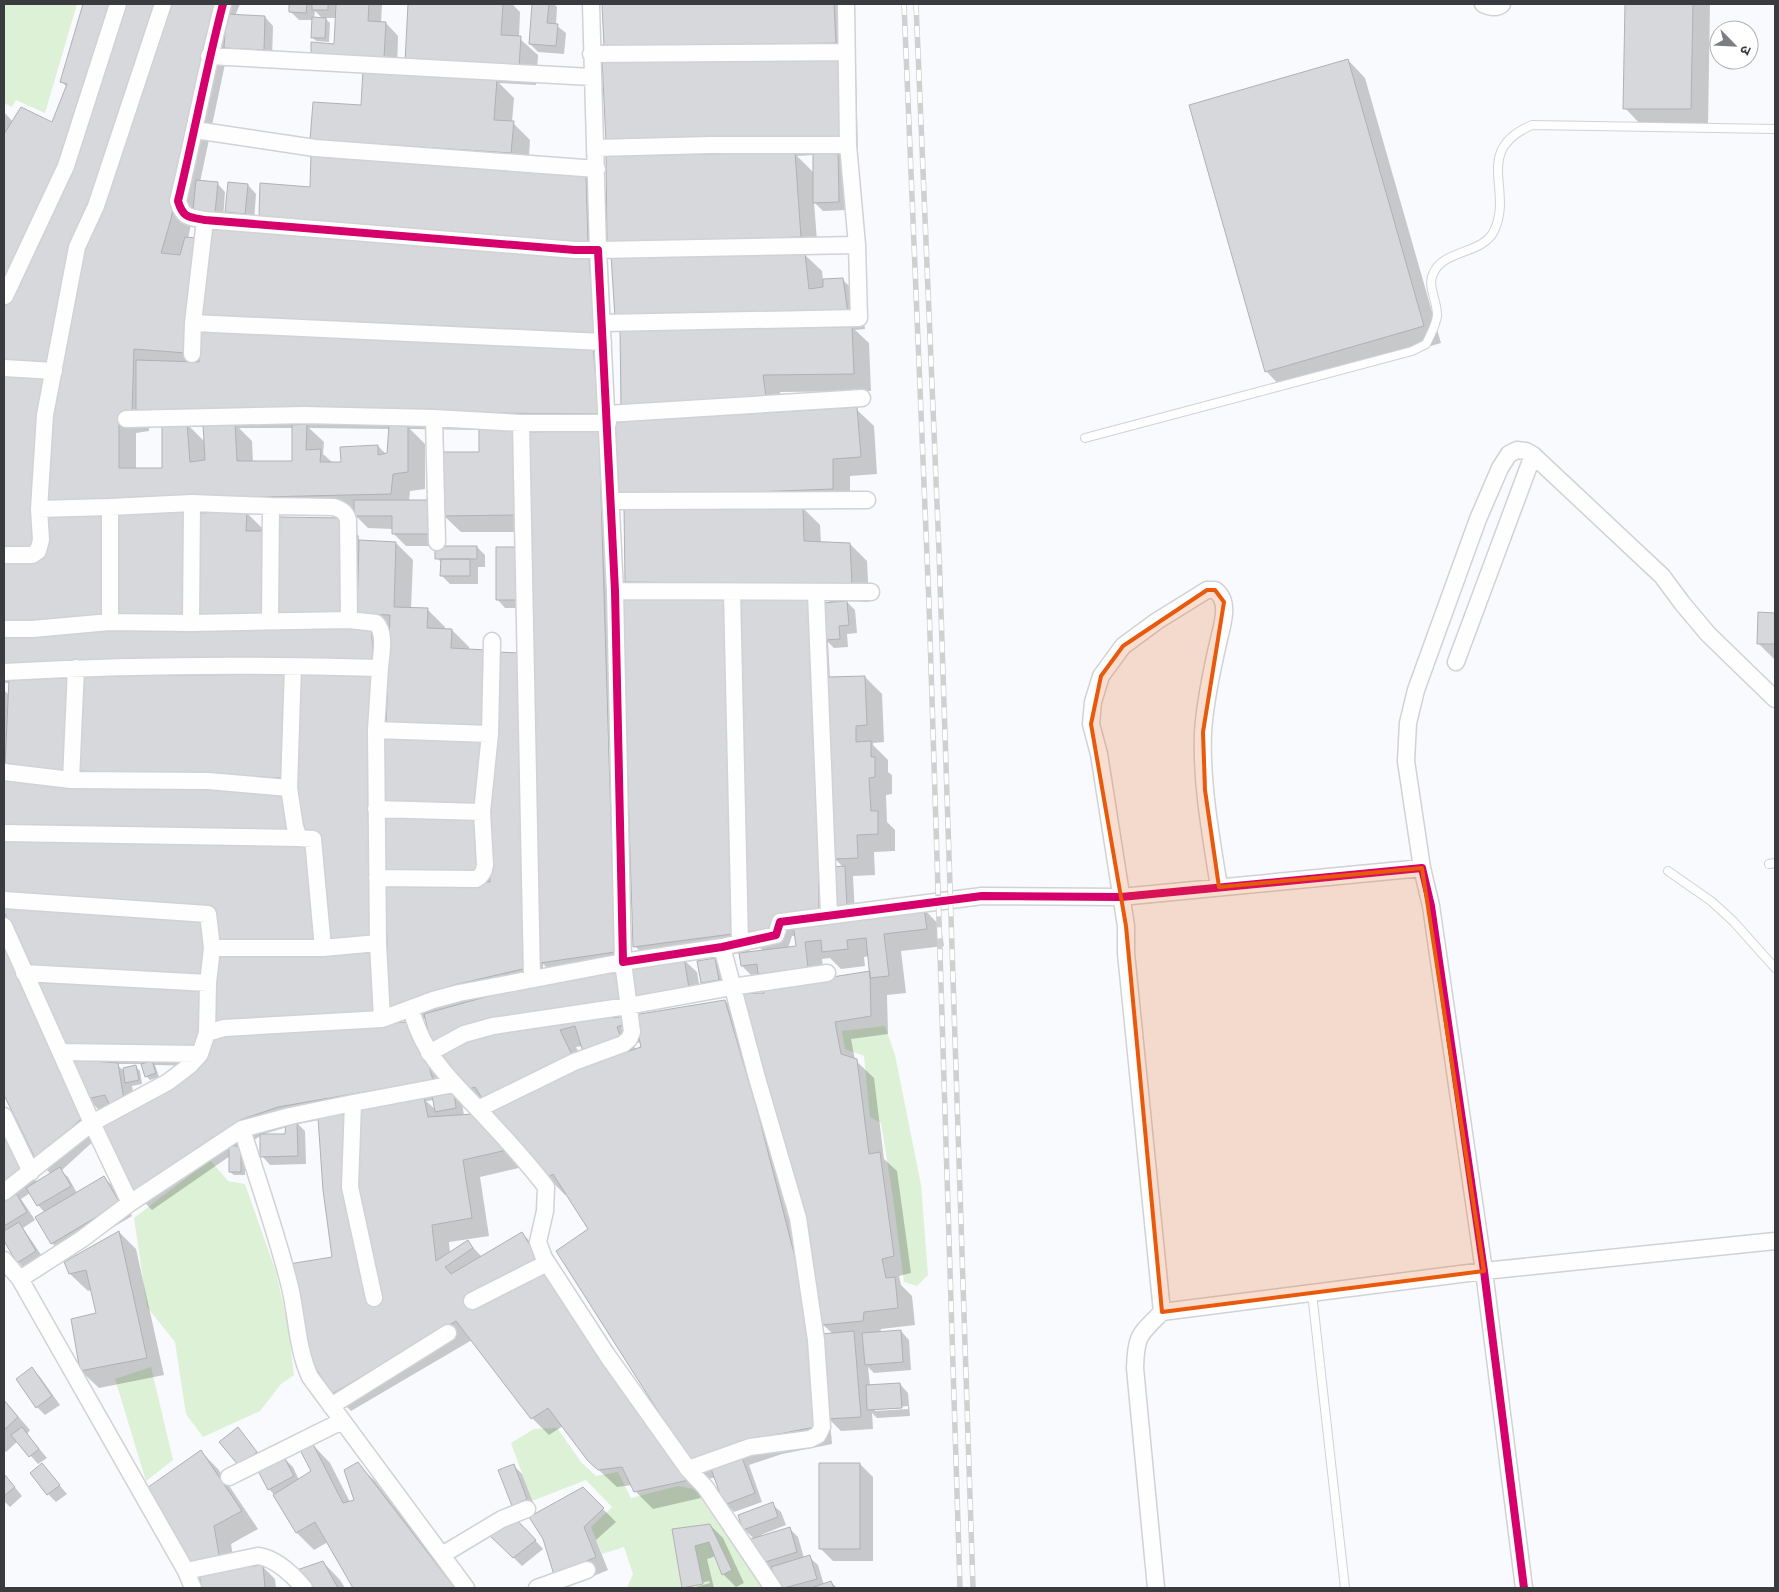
<svg xmlns="http://www.w3.org/2000/svg" width="1779" height="1592" font-family="'Open Sans','Noto Sans Devanagari',sans-serif">
	<style>
		.green { fill: #dcf1d6 }
		.shadow { fill: #0003; fill-rule: evenodd }
		.building { fill: #d7d8db; stroke: #b0b1b4 }
		.lines { fill: none; stroke-linecap: round; stroke-linejoin: round }
		.lane-casing { stroke: #d0d2d5; stroke-width: 10 }
		.street-casing { stroke: #d0d2d5; stroke-width: 19 }
		.lane { stroke: #fefeff; stroke-width: 8 }
		.street { stroke: #fefeff; stroke-width: 16 }
		.rail-casing { stroke: #cfd0d0; stroke-width: 5.5 }
		.rail { stroke: #fff; stroke-width: 4; stroke-dasharray: 11; stroke-linecap: butt }
		.cycleway-casing { stroke: #fff; stroke-width: 11 }
		.cycleway { stroke: #d6006c; stroke-width: 8 }
		.marked { fill: #e8590c; fill-opacity: 0.2; stroke: #e8590c; stroke-width: 4; stroke-linejoin: round }
	</style>
	<rect width="100%" height="100%" fill="#f8fafd"/>
	<path class="green" d="M4,4H77L45,113L16,100L12,107L4,103Z
		M885,1026L895,1055L921,1185L928,1275L917,1286L904,1282L893,1198L881,1123L870,1117L864,1056L845,1049L842,1031Z
		M210,1160L228,1181L245,1184L276,1272L288,1326L294,1375L281,1384L260,1411L203,1437L186,1414L175,1342L147,1307L134,1218Z
		M151,1367L173,1460L146,1481L115,1379Z
		M557,1428L581,1462L596,1476L618,1472L631,1498L678,1486L699,1490L722,1521L761,1588H627L633,1574L624,1547L602,1554L591,1527L612,1507L586,1480L532,1501L511,1443L534,1429Z"/>
	<path class="shadow" d="M85,4H240L235,16L265,17L273,26L272,58L228,50L200,182L217,183L225,192L223,220L194,209L188,239L277,233L311,189L362,106L407,62L410,4H512L520,12L519,38L538,55L536,85L499,83L514,98L512,122L530,140L528,171L585,175L602,192L611,349H594L610,365L616,423L639,422L622,405V157L608,142L603,4H851L840,60L856,76L858,154L841,155L847,210L823,211L814,202L818,254H804L822,271L823,280L842,279L860,297L865,329L855,330L869,343L871,391L780,392L783,413L856,409L874,426L877,474L850,476V506L803,508L820,525L821,543L850,544L867,561L869,602L846,601L855,610L857,633L847,634L848,647L834,648L828,642L830,678L865,677L882,694L884,742L873,743V745L888,760V772L892,775V794L886,795L887,822L895,830V851L874,852L875,875L853,876L855,916L924,909L941,927L944,946L901,951L906,993L887,995L888,1034L851,1039L855,1060L874,1078L884,1159L897,1171L911,1273L899,1276L901,1285L912,1296L915,1325L881,1329L880,1333L901,1331L909,1340L911,1370L874,1373L868,1367L870,1386L900,1384L908,1393L910,1416L877,1418L872,1413L873,1429L841,1431L830,1420L832,1444L782,1454L749,1465L762,1502L734,1512L726,1504L716,1477L709,1479L691,1462L590,1229L567,1194L565,1195L548,1177L467,1089L427,1018L407,1024L453,1093L462,1101L464,1116L473,1115L523,1167L480,1177L489,1236L449,1242L450,1253L468,1242L482,1257L522,1233L539,1251L705,1497L653,1509L635,1491L632,1485L617,1487L588,1460L563,1426L549,1435L532,1418L472,1340L351,1411L333,1393V1258L319,1120L298,1124L305,1131L306,1164L270,1165L262,1156V1135L241,1148L245,1151V1175H234L230,1172V1156L152,1210L135,1193L100,1111L87,1098L46,983L30,967L4,909V690L9,695L10,683H4V112L13,122L53,124L67,87L62,82ZM814,155V173L797,156ZM149,421L155,427H163L164,469H136V433L149,431ZM190,427H205L206,443ZM239,428H293V463H253L252,441ZM309,428L390,429L389,454L387,455L378,446L343,463H333L323,454L324,442ZM410,429L480,430L481,453L430,501H409L410,491L425,489V444ZM517,430H542V433L530,443ZM597,431H617L618,451ZM616,452H618L625,507L627,582L644,600L635,946L653,965L632,968ZM355,513V515L368,528L393,529V533L406,546H436L437,558L442,563V576L450,584H478V567H485V555L477,547H442V514L461,532H532L519,654L469,650V647L452,630H445V627L427,609H411L413,560L396,543L359,542V536L342,519L264,530L248,514ZM812,601H829V603L823,604ZM373,631L391,632L390,648ZM372,678H389V694ZM297,794L309,845H303ZM835,859L843,867L835,868ZM749,936L763,951L749,953ZM792,936H796L797,947L788,948ZM740,953L742,966L759,983L764,989L765,994L742,1018L725,1001L638,1016L634,997L702,1001L697,972L684,960ZM389,955V971L374,956ZM869,956L871,972L824,979L822,959L830,958L841,969L865,966L864,957ZM543,964L560,981L543,983ZM392,1009L407,1024L393,1025ZM641,1042L643,1048L636,1050L633,1044ZM582,1046L586,1067L576,1047ZM116,1064H142L146,1076L150,1080L159,1077L155,1065L200,1066L135,1106L132,1086L142,1084L140,1071L136,1067L125,1072ZM434,1100L436,1110L426,1101ZM287,1127V1135L264,1134ZM820,1322L833,1334L823,1335ZM908,1406V1409L875,1411V1409Z
		M290,4H382L381,23H386L398,36L397,71L335,45L336,18H325L330,23L329,42L316,41L312,37L313,20H299L290,11ZM315,11L323,19H314Z
		M533,4H554L557,7L556,25L566,33L564,54L538,52L530,44Z
		M1626,4H1710L1708,126H1642L1625,108Z
		M1348,60L1365,78L1441,343L1283,389L1266,371Z
		M248,185L256,194L254,222L235,220L227,212Z
		M497,548L525,608H505L497,599Z
		M1759,613L1775,614V660L1758,643Z
		M4,918L98,1137L61,1171L68,1177L77,1193L104,1178L117,1190L132,1216L65,1256L52,1243L45,1213L38,1205L30,1193L21,1199L35,1220L23,1228L44,1259L26,1270L18,1262L4,1238V1114L37,1183L51,1174L37,1160L4,1093Z
		M715,959L723,967L727,988L710,991L702,982Z
		M119,1232L136,1249L164,1375L99,1388L81,1371L98,1314L92,1290L88,1291L70,1274Z
		M32,1369L40,1377L60,1405L45,1415L37,1407Z
		M4,1400L30,1430L27,1434L47,1458L38,1464L18,1441L6,1452L4,1450Z
		M238,1429L265,1461L248,1474Z
		M313,1445L330,1463L350,1502L355,1501L357,1464L375,1481L457,1588H354L328,1542L314,1550L297,1533L276,1497L269,1489L284,1458L293,1467L299,1480L312,1471Z
		M201,1452L218,1469L258,1529L231,1544L235,1569L262,1566L275,1579L276,1588H202Z
		M860,1464L873,1477V1561H833L820,1548Z
		M42,1465L67,1494L56,1502L48,1494Z
		M514,1466L522,1474L535,1508L521,1513L513,1505Z
		M4,1474L22,1496L10,1507L4,1501Z
		M583,1489L616,1522L596,1540L608,1570L568,1587L555,1574Z
		M772,1504L781,1512L786,1525L761,1535V1537L789,1528L798,1537L804,1558L809,1557L818,1565L824,1585L831,1582L837,1588H778L773,1570L769,1572L754,1539L744,1529Z
		M710,1525L723,1538L744,1583L736,1587L723,1574L716,1556L707,1559L714,1588H683L673,1530ZM709,1581L710,1583L692,1588V1585Z
		M525,1529L543,1549L522,1566L490,1534Z
		M323,1562L340,1580L345,1588H313L296,1571Z"/>
	<path class="building" d="M83,4H111L62,164L4,286V134L21,107L52,122L67,84L60,82Z
		M125,4H157L50,363L4,362V301L7,303L76,163Z
		M168,4H217L171,219L161,253L180,255L185,237L198,238L186,353L134,349L132,414L119,416V468H162V425L187,423L190,462L205,460L203,424L235,422L237,461H292V425L307,424L306,450L321,449L320,462H341L340,447L378,445V455L387,453L389,425L408,426V472L393,474L391,494L45,502L51,417L79,263Z
		M289,4H307L306,13L289,12Z
		M312,4H328V10H312Z
		M336,4H369L368,21L386,22L384,58L311,54V42L334,44Z
		M408,4H503L501,35L521,36L519,68L405,62Z
		M532,4H549L547,23L558,24L556,46L529,44Z
		M602,4H834L836,43L604,47Z
		M1625,4H1693L1691,109H1623Z
		M226,14L265,16L264,50L224,48Z
		M312,17L326,18L325,38H311Z
		M839,57L841,137L606,142L602,59Z
		M1348,59L1424,326L1265,372L1189,105Z
		M363,70L497,79L494,120L514,121L511,153L310,140L313,102L361,105Z
		M838,149L839,202L813,203V150Z
		M795,152L801,237L607,243L606,156Z
		M311,154L586,174L588,244L259,217L260,183L310,187Z
		M196,180L218,182L215,213L193,210Z
		M228,182L248,184L245,214L225,212Z
		M211,227L589,258L595,333L202,315Z
		M805,253L809,289L823,287V279L843,278L848,313L615,318L611,255Z
		M852,325L854,374L763,375L766,397L621,406L620,328Z
		M200,331L593,347L599,414L136,410V360L199,362Z
		M4,374L45,377L32,547L4,549Z
		M857,407L861,457L833,459V489L619,497L615,422Z
		M479,428H517L516,515L442,516V452H479Z
		M599,430L615,952L540,963L529,432Z
		M354,500H430V534H392V516H354Z
		M624,505L803,506L804,541L850,543L852,585L625,582Z
		M247,511L246,531H264L266,615L198,617L199,513Z
		M185,512L187,617H117V513Z
		M102,513L105,617L4,623V562L34,561L45,554L46,515Z
		M278,517L342,518L341,615L277,614Z
		M359,540L396,542L394,607L428,608L427,628L452,629L451,648L486,650L483,729L386,726L390,615L357,614Z
		M435,546H477V559H435Z
		M496,547H517V600H496Z
		M441,559H470V576H440Z
		M738,597H810L818,779L819,912L771,930L743,932Z
		M622,598L725,600L732,934L633,947Z
		M847,601L849,625L839,626L840,639L825,640L822,603Z
		M1758,612L1775,613V644H1757Z
		M371,627L374,661L4,666V633L110,628Z
		M497,652L519,653L527,968L454,985L389,1007L385,883L490,882L489,809Z
		M298,673L372,676L368,808L373,938L326,941L306,834L295,790Z
		M287,674L285,778L78,771L80,676Z
		M865,676L867,725L856,726V742L871,741V757H875V777L869,778L871,811H878V834L857,835L858,858L833,859L827,677Z
		M70,678L65,773L5,767L9,679Z
		M383,737L482,740L477,806L382,804Z
		M4,778L209,788L284,795L287,832L4,826Z
		M382,815L476,818L479,872H383Z
		M4,839L309,844L317,941L216,942L213,910L4,895Z
		M845,866L847,908H834L832,867Z
		M4,905L201,921L206,953L204,978L29,968L4,912Z
		M924,908L927,929L884,934L889,976L870,978L866,938L847,940L848,949L822,952L821,940L805,942L808,968L758,974L757,964L741,966L739,953L796,946L793,924Z
		M4,939L81,1119L36,1160L4,1095Z
		M373,953L377,1013L212,1022L218,954Z
		M684,958L689,988L633,998L628,968Z
		M715,958L719,980L701,983L697,961Z
		M616,971L621,1001L432,1046L424,1014L532,984Z
		M870,971L871,1016L835,1022L841,1054L857,1059L869,1154L880,1152L894,1256L882,1259L886,1278L895,1277L898,1308L864,1312L863,1321L822,1325L738,994L764,993L763,988Z
		M35,982L204,991L198,1049L64,1046Z
		M725,1000L758,1113L796,1261L810,1341L815,1427L764,1437L691,1463L556,1251L588,1229L553,1174L547,1178L489,1111L555,1076L641,1047L634,1015Z
		M611,1012L613,1018L624,1016L627,1023L617,1027L621,1038L583,1052L575,1026L560,1030L573,1057L485,1103L475,1087L466,1090L436,1053L462,1039Z
		M407,1022L413,1041L426,1056L433,1080L278,1107L240,1120L134,1194L100,1125L185,1076L206,1060L213,1035Z
		M68,1059L118,1063L124,1100L110,1106L105,1095L86,1099Z
		M152,1061L156,1073L145,1077L141,1064Z
		M136,1065L139,1080L125,1083L123,1068Z
		M454,1092L456,1108L435,1112L432,1095Z
		M424,1097L428,1117L473,1114L507,1150L463,1160L472,1218L432,1225L436,1261L468,1240L473,1248L445,1267L451,1274L522,1232L539,1260L464,1300L468,1308L545,1270L689,1480L634,1492L622,1467L598,1470L588,1461L548,1408L531,1419L456,1321L332,1394L313,1364L289,1264L332,1257L323,1190L318,1118L344,1112L343,1185L369,1305L380,1304L357,1187L358,1108Z
		M286,1122H297L298,1156L260,1157V1134H285Z
		M4,1131L22,1169L4,1182Z
		M229,1146H241V1172H229Z
		M60,1167L71,1186L37,1206L26,1188Z
		M104,1176L120,1203L51,1244L35,1217Z
		M16,1193L27,1212L4,1226V1201Z
		M19,1222L36,1251L17,1263L4,1241V1231Z
		M119,1231L147,1358L80,1371L71,1319L96,1313L86,1270L69,1274L64,1262Z
		M901,1330L903,1362L865,1365L862,1333Z
		M854,1331L861,1417L827,1419L821,1334Z
		M32,1367L52,1396L36,1408L16,1379Z
		M900,1383L902,1408L867,1410L866,1385Z
		M4,1400L18,1417L4,1430Z
		M22,1427L39,1449L29,1457L11,1435Z
		M238,1427L257,1452L239,1466L219,1442Z
		M313,1444L343,1503L354,1500L344,1470L358,1462L455,1588H353L315,1522L296,1533L273,1495L311,1471L300,1450Z
		M201,1450L242,1511L214,1526L219,1555L188,1566L147,1488Z
		M741,1455L755,1493L724,1505L710,1466Z
		M284,1457L294,1476L268,1490L258,1471Z
		M42,1463L60,1485L47,1495L30,1473Z
		M819,1463H860V1549H819Z
		M514,1464L527,1499L512,1506L498,1470Z
		M4,1474L15,1487L4,1496Z
		M583,1487L604,1508L584,1527L596,1557L554,1575L543,1539L529,1517Z
		M773,1502L778,1517L743,1530L738,1515Z
		M516,1519L536,1540L513,1558L488,1534Z
		M710,1524L732,1570L722,1575L709,1542L695,1546L703,1584L682,1588L672,1529Z
		M790,1527L797,1552L759,1564L751,1539Z
		M810,1555L817,1579L784,1588H777L771,1567Z
		M323,1561L338,1588H312L294,1571Z
		M263,1565L265,1588H201L199,1572Z
		M831,1581L834,1588H811Z"/>
	<g class="lines">
		<g class="lane-casing">
			<path id="lane" d="M1085,438L1412,351L1426,344C1430,336 1436,325 1437,316C1438,303 1427,286 1433,274C1443,249 1482,255 1494,231C1514,190 1472,151 1532,125L1775,129
				M1769,864L1775,863
				M1668,871L1711,901L1733,921L1775,968
				M1312,1293L1345,1588"/>
		</g>
		<g class="street-casing">
			<path id="street" d="M163,4L96,206L77,247L45,415L39,509L110,507V622L191,623L349,620
				M223,4C206,69 194,135 178,201C183,218 189,217 205,220L575,250H598L615,591L623,962L722,947L776,935L780,922L982,896L1121,897L1422,868L1431,906L1484,1271L1524,1588
				M591,4L598,250L857,245
				M1483,4C1489,7 1497,9 1502,4
				M591,54L846,52
				M209,56L592,77
				M195,130L315,148L597,169
				M595,148L711,145H848
				M205,220L193,323L603,342
				M5,296L66,166L118,4
				M603,323L859,318L857,245L848,145L846,4
				M192,354L193,323
				M4,368L54,371
				M607,414L862,398
				M126,419L304,415L434,418
				M611,501L867,500
				M110,507L192,503L271,506
				M437,542L434,418L521,423
				M4,555H32L38,551L41,540L39,509
				M615,591L871,592
				M732,592L740,943
				M816,593L829,915
				M270,621L271,506L334,507C342,510 346,512 348,520L349,620L376,623C386,633 381,655 380,668
				M191,623L192,503
				M4,629H32L110,622
				M1456,662L1533,455
				M4,672C129,665 255,664 380,668L376,730L378,943L323,948H212L208,914L4,900
				M376,730L490,734
				M4,772L71,780L208,781L289,788L293,666
				M71,780L76,668
				M289,788L295,827L299,838L313,839L323,948
				M376,809L482,812
				M4,833L299,838
				M1422,868L1406,761L1408,723L1416,690L1478,519L1500,468L1509,454L1517,450L1526,451L1533,455L1662,576L1682,603L1708,634L1775,699
				M377,878L476,879C482,876 484,872 485,865L482,812L490,734L492,641
				M4,926L92,1123L4,1192
				M378,943L382,1019L433,1000L459,993L623,962L632,1032L629,1039L623,1044L574,1062L478,1109
				M24,973L208,983
				M532,978L521,423H608
				M411,1009C423,1054 447,1076 478,1109C501,1134 525,1159 546,1187L545,1211L538,1242L544,1258L607,1355L688,1469L705,1487L773,1588
				M207,1033L208,983L212,948
				M61,1052L200,1054
				M429,1053L464,1034L493,1026L628,1006L732,987L827,973
				M353,1103L454,1084
				M4,1116L31,1172
				M242,1129C258,1182 277,1234 290,1287C297,1317 297,1349 310,1377L466,1588
				M130,1203L92,1123L168,1082L189,1066L200,1054L207,1033L224,1028L382,1019
				M4,1260L20,1279L82,1239L130,1203L242,1129L290,1116L353,1103L350,1187L374,1298
				M20,1279L186,1571L193,1588
				M472,1301L547,1263
				M1162,1312L1484,1271L1775,1241
				M331,1406L448,1333
				M688,1469L750,1447L810,1439L818,1435L822,1427L816,1340L798,1218L757,1078L722,947
				M229,1477L342,1421
				M442,1555L502,1519L527,1509
				M186,1571L258,1556C275,1558 293,1575 304,1588
				M537,1588L587,1570
				M1156,1588L1135,1368C1136,1335 1139,1335 1162,1312L1126,953V926L1099,754L1091,724L1093,702L1101,676L1123,646L1157,621L1207,590H1215C1230,601 1223,622 1219,639C1212,669 1205,701 1203,732C1201,784 1211,836 1219,887"/>
		</g>
		<use href="#lane" class="lane"/>
		<use href="#street" class="street"/>
		<g class="rail-casing">
			<path id="rail" d="M904,4L929,604L960,1588
				M916,4L939,551L973,1588"/>
		</g>
		<use href="#rail" class="rail"/>
		<g class="cycleway-casing">
			<path id="cycleway" d="M223,4C206,69 194,135 178,201C183,218 189,217 205,220L575,250H598L615,591L623,962L722,947L776,935L780,922L982,896L1121,897L1422,868L1431,906L1484,1271L1524,1588"/>
		</g>
		<use href="#cycleway" class="cycleway"/>
	</g>
	<path class="marked" d="M1207,590H1215L1224,602L1203,732L1205,790L1219,887L1422,868L1484,1271L1162,1312L1126,926L1091,724L1101,676L1123,646Z"/>
	<rect width="1779" height="1592" fill="none" stroke="#3a3b3e" stroke-width="10"/>
	<g transform="translate(1734 45) rotate(114)"><circle r="24" fill="#ffffff" stroke="#b0b1b2"/>
	<path d="M0-4L9 19L0 12L-9 19Z" fill="#7c7e81"/>
	<text y="-8" font-size="14" font-weight="bold" text-anchor="middle" fill="#3a3b3e">उ</text>
	</g>
</svg>
